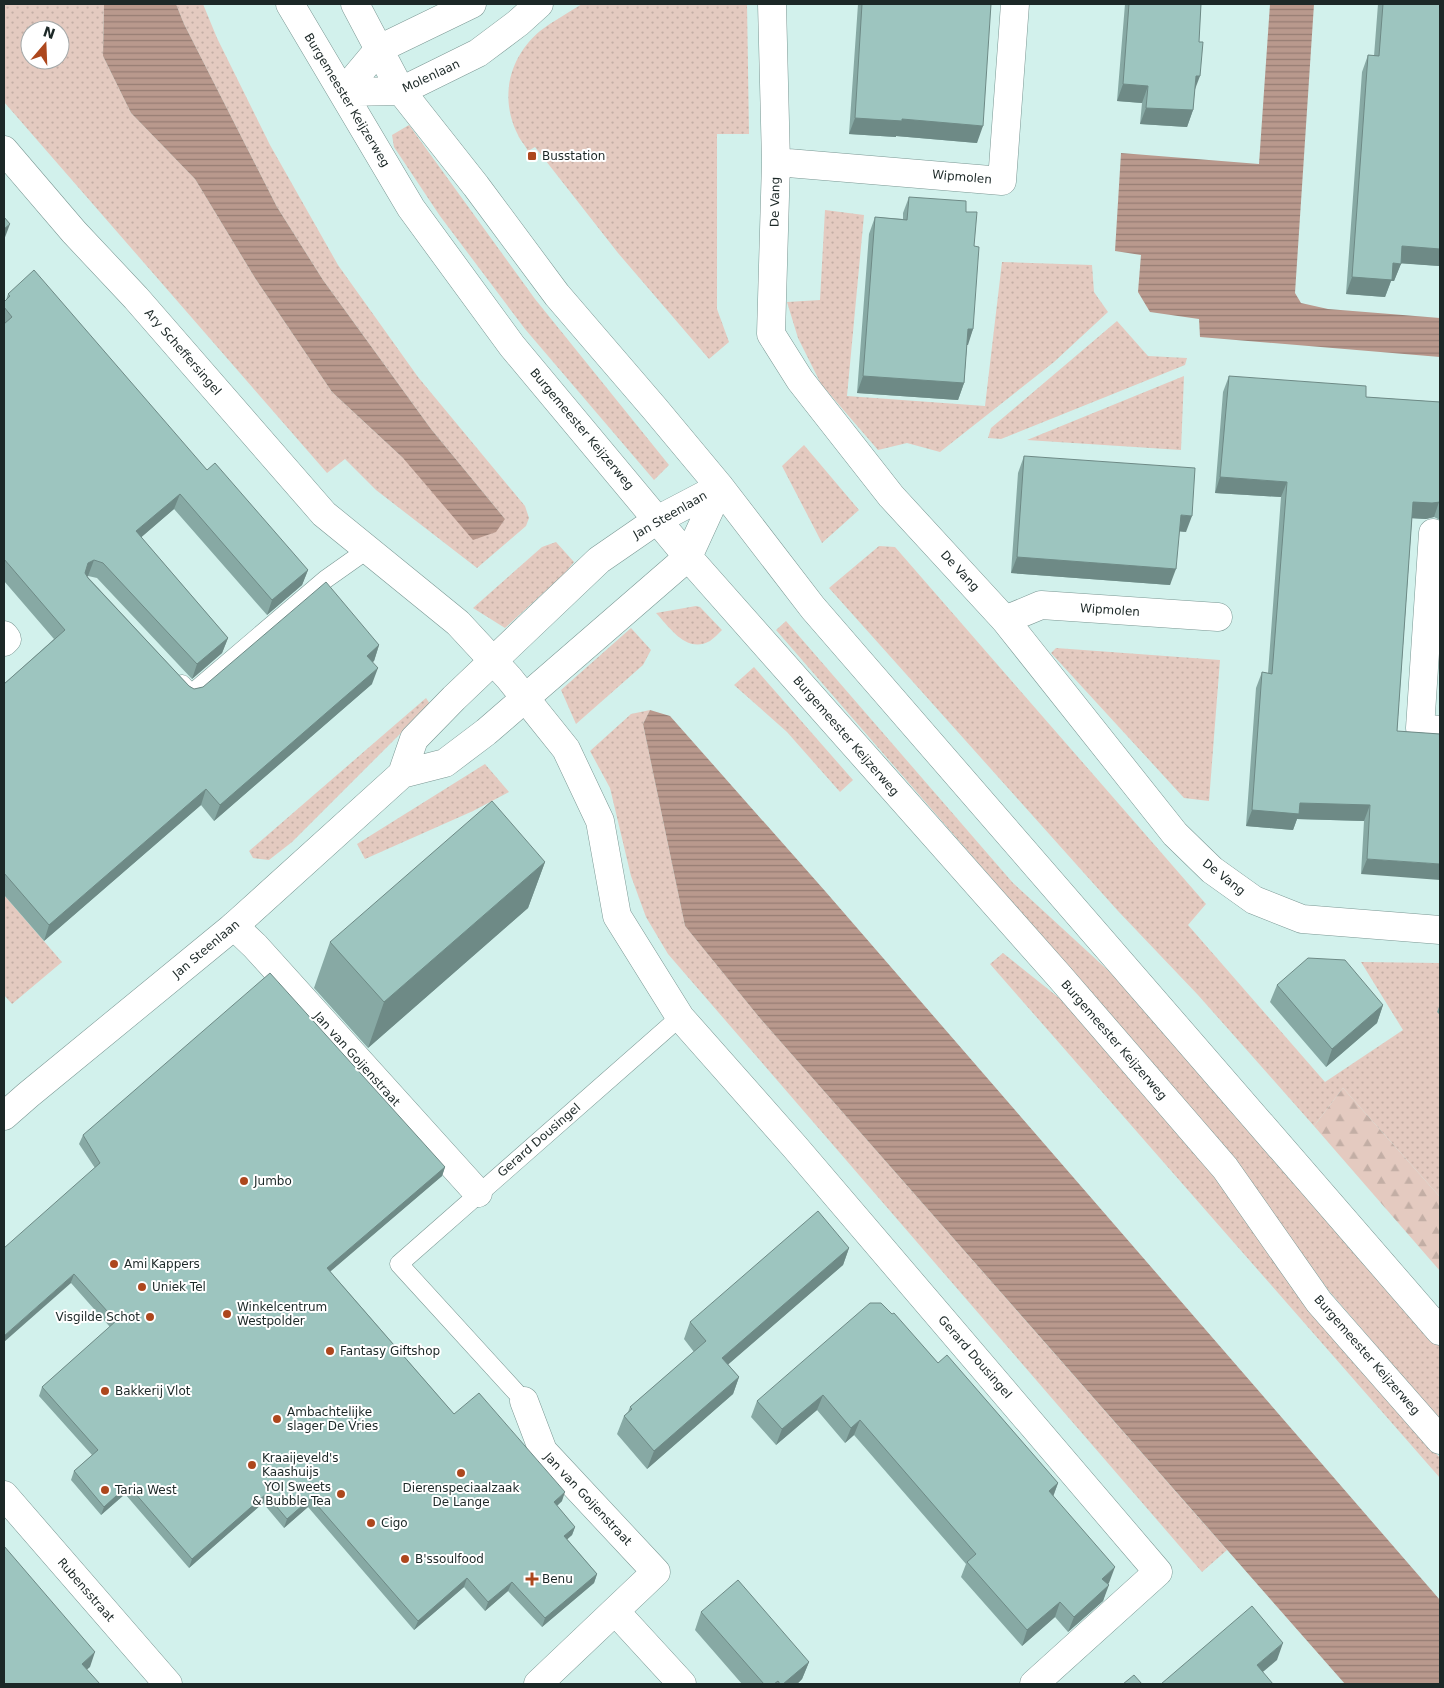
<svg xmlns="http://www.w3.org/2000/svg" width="1444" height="1688" font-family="'DejaVu Sans',sans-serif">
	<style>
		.grass { fill: url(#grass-dots); fill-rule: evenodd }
		.forest { fill: url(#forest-firs) }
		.water { fill: url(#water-rules) }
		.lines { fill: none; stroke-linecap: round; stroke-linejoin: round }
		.lane-casing { stroke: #7a9793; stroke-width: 19 }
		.street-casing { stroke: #7a9793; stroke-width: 29 }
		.secondary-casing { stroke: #7a9793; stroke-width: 29 }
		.lane { stroke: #fff; stroke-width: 18 }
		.street { stroke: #fff; stroke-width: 28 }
		.secondary { stroke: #fff; stroke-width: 28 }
		.wall { fill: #87a9a4 }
		.shaded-wall { fill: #6e8a86 }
		.building { fill: #9dc5bf; stroke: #6e8a86 }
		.poi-dot { fill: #ad471d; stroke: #fff; stroke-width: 2 }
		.labels { text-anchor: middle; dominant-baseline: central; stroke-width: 4; stroke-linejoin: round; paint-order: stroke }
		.street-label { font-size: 12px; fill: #1c2827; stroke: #fff }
		.poi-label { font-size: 12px; fill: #1c2827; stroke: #fff; text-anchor: start }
	</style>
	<defs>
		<pattern id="grass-dots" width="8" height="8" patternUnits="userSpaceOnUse" patternTransform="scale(1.25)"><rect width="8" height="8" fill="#e4cac0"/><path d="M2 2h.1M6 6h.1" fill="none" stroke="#c3aea5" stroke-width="1.8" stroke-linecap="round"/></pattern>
		<pattern id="forest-firs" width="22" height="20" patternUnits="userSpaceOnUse" patternTransform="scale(1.25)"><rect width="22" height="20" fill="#e4cac0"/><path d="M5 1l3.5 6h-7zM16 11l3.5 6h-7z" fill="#c3aea5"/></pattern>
		<pattern id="water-rules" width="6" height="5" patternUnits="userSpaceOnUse" patternTransform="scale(1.25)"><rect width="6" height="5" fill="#b9998d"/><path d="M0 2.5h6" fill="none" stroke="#967d73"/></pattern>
	</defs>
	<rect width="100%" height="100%" fill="#d2f1ec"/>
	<path class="grass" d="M4,4H104L103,56L131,113L195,179L255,278L332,392L403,458L505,519L431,429L323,280L277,207L184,24L176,4H203L217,38L270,145L338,265L418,377L525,506L529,518L526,526L477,568L376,490L345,459L327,473L4,102ZM30,30H60V60H30Z
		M582,4H747L749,134H717V309L729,342L709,359L618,253L535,147L528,151C525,145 520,140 518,135C499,98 509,57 540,31C553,21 568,13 582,4Z
		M409,125L535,299L669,465L654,480L525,329L440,216L394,147L392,135Z
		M825,210L864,215L847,396L985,406L1002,262L1092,265L1094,292L1108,312L1054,362L940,452L907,443L878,450L821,384L798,338L787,302L820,300Z
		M1117,321L1148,356L1187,358L1185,365L1001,439L988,438L991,428Z
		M1184,376L1181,450L1027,440Z
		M804,445L859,510L822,543L782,466Z
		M556,542L574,562L565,573L505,628L473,608L542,547Z
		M879,546L895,547L1206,904L1188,925L1325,1082L1403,1030L1361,962L1440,963V1197L1343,1088L1314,1126L1198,995L1118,911L829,588Z
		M696,606L700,607L722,630C718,634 714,638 710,641C687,654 670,628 656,613Z
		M786,621L1013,883L1112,974L1440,1347V1420L1329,1291L1230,1153L776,630Z
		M631,628L651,650L643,665L576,724L561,690Z
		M1056,648L1220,660L1209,801L1184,798L1051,653Z
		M754,667L853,780L840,792L787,732L734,685Z
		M426,698L430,704L292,842L269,860L253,858L249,851Z
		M650,710L643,724L685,926L759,1017L1227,1550L1202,1572L668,954L646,917L631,876L610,788L590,751L631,714Z
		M485,764L509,792L473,811L365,859L357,844Z
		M4,895L62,962L12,1004L4,995Z
		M1003,953L1068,1005L1227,1190L1311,1309L1440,1458V1478L990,964Z"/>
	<path class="forest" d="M1343,1088L1440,1197V1271L1314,1126Z"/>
	<path class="water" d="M104,4H176L184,24L277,207L323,280L431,429L505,519L496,532L473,540L403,458L332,392L255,278L195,179L131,113L103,56Z
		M1270,4H1314L1295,293L1301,303L1328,309L1440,318V357L1200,337L1199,319L1150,312L1138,292L1141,255L1115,251L1121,153L1259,164Z
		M650,710L670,716L825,891L1440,1600V1684H1345L759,1017L685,926L643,724Z"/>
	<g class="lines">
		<g class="lane-casing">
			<path id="lane" d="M182,684L191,694L326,579L367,550
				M524,1401L399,1264L680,1017"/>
		</g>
		<g class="street-casing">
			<path id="street" d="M772,4L776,162L771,334L800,380L891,496L1005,620L1175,834L1212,870L1254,900L1302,919L1440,930
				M4,150L74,232L136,298L324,514L458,623L509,678L566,749L600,821L617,916L680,1017L795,1147L1158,1572L1034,1684
				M776,162L1002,181L1015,4
				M1433,533L1420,728L1440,730
				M1005,620L1041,605L1218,617
				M4,635L7,639L4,642
				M234,926L255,946L478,1193
				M524,1401L543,1451L656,1572L538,1684
				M4,1495L168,1684
				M615,1611L682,1684"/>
		</g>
		<g class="secondary-casing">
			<path id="secondary" d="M290,4L411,208L512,346L688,557L1060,977L1225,1168L1319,1302L1440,1440
				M355,4L401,91L476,186L557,295L655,409L720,487L813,608L1440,1331
				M343,92L401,91L478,53L518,23L539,4
				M343,92L379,49L472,4
				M402,774L414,739L454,698L599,560L657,520L720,487
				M4,1116L28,1095L234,926L402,774L445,763L486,732L688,557L720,487"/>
		</g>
		<use href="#lane" class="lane"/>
		<use href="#street" class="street"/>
		<use href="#secondary" class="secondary"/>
	</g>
	<path class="wall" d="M858,4H991L977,143L896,136V137L849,134Z
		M1125,4H1201L1193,110L1187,127L1140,124L1142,103L1117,101Z
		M1378,4H1440L1439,266L1401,263L1394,281H1391L1385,297L1346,294L1362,72L1368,55L1374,56Z
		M909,197L966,212L974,246L973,329L967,345L964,383L958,400L857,393L869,234L875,217L903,219V213Z
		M8,294L207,470L308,570L302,585L267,615L174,509L141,537L228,638L222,653L192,679L97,578L88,576H87L189,686L194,689L379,645L374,661L372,662V684L214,821L201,805L44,941L4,895V684L54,639L4,581V302L6,300Z
		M1229,376L1366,397L1440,402V520L1434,517L1426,519L1412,518L1397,731L1440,734L1361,874L1364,821L1297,819L1293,830L1246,826L1256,688L1262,672L1268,673L1281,497L1215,493L1223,392Z
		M1024,456L1186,532L1179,531L1170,585L1011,573L1018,473Z
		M545,862L528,908L368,1048L314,988L330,942Z
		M1277,985L1383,1005L1377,1023L1326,1067L1270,1002Z
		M1440,1004V1015L1437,1012Z
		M83,1135L445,1167L442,1176L330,1271L454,1414L562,1501L557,1506L575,1527L572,1535L567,1539L597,1574L594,1583L542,1627L508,1591L485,1611L464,1587L414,1630L308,1507L284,1528L263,1503L189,1568L125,1494L101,1515L71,1480L74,1471L92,1455L39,1396L42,1387L110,1327L71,1283L95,1168L79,1144Z
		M849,1248L843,1265L728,1364L739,1377L733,1394L647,1469L617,1434L624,1416L628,1412L630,1407L694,1352L684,1339L690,1322Z
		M892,1314L938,1363L1058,1483L1053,1497L1109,1583L1108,1584L1103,1601L1068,1632L1055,1617L1022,1646L961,1577L966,1564L854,1435L845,1443L817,1410L776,1445L751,1417L757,1401Z
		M701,1612L809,1662L802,1679L797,1684H742L695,1630Z"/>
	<path class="shaded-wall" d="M1196,76H1200L1194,92Z
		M1123,84L1148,86L1142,103L1117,101Z
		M1146,108L1193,110L1187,127L1140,124Z
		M855,118L902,119L983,126L977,143L896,136V137L849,134Z
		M10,224L4,240V229Z
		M1402,246L1440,249V263L1439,266L1396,263Z
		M1393,263L1401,264L1394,281H1391L1385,297L1346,294L1352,277Z
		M968,329H973L968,345H962Z
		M863,376L964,383L958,400L857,393Z
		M1220,477L1287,482L1281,497L1215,493Z
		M180,494L174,509L130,547L136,531Z
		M1413,502H1439L1434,517L1426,519L1407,518Z
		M1181,515L1192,516L1186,532L1175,531Z
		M1017,557L1176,569L1170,585L1011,573Z
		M94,560L88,576L82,579L88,563Z
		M308,570L302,585L267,615L272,600Z
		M228,638L222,653L192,679L197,664Z
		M379,645L374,661L362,671L367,656Z
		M378,668L372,684L214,821L220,805Z
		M206,789L201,805L44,941L49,925Z
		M1300,803L1370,805L1364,821L1297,819L1293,830L1246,826L1252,810Z
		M1367,859L1440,864V880L1361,874Z
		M545,862L528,908L368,1048L384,1002Z
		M1383,1005L1377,1023L1326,1067L1332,1049Z
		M445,1167L442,1176L324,1277L327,1268Z
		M849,1248L843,1265L716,1375L722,1358Z
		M74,1274L71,1283L4,1342V1336Z
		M739,1377L733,1394L647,1469L654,1451Z
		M823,1395L817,1410L776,1445L782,1429Z
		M860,1420L854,1435L845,1443L851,1428Z
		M1058,1483L1052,1499L1049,1491Z
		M128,1485L125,1494L101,1515L104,1507Z
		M565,1492L562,1501L551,1511L554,1502Z
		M266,1494L263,1503L189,1568L192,1559Z
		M311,1498L308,1507L284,1528L287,1519Z
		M575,1527L572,1535L561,1545L564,1536Z
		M1115,1567L1109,1583L1097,1594L1102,1579Z
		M597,1574L594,1583L542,1627L545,1618Z
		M467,1578L464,1587L414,1630L418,1621Z
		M512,1582L508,1591L485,1611L488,1602Z
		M1109,1585L1103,1601L1068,1632L1074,1617Z
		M1060,1602L1055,1617L1022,1646L1027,1630Z
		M1283,1643L1277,1660L1251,1682L1257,1665Z
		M95,1652L90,1667L76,1679L82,1664Z
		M809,1662L802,1679L797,1684H783Z"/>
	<path class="building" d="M862,4H991L983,126L902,119V121L855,118Z
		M1129,4H1201L1199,42H1203L1200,76H1196L1193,110L1146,108L1148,86L1123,84Z
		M1383,4H1440V249L1402,246L1401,264L1393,263L1392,280L1352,277L1368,55L1379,56Z
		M909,197L966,201V212H977L974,246L979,247L973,329H968L964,383L863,376L875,217L907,220Z
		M4,217L10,224L4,229Z
		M34,270L207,470L215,463L308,570L272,600L180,494L136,531L228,638L197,664L103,563L94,560L88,563L85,573L88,578L189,686L194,689L203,687L326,582L379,645L367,656L378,668L220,805L206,789L49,925L4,873V684L65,630L4,559V324L12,317L4,307V302L10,296L8,294Z
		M1229,376L1366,386V397L1440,402V502L1432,503L1413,502L1397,731L1440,734V864L1367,859L1370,805L1300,803L1299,814L1252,810L1262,672L1272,674L1287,482L1220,477Z
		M1024,456L1195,468L1192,516L1181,515L1176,569L1017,557Z
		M492,801L545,862L384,1002L330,942Z
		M1308,958L1345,960L1383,1005L1332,1049L1277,985Z
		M270,973L445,1167L327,1268L454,1414L479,1393L565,1492L554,1502L575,1527L564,1536L597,1574L545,1618L512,1582L488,1602L467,1578L418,1621L311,1498L287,1519L266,1494L192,1559L128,1485L104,1507L74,1471L98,1450L42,1387L116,1321L74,1274L4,1336V1248L100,1163L83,1135Z
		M818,1211L849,1248L722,1358L739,1377L654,1451L624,1416L632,1409L630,1407L706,1341L690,1322Z
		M870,1303H881L892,1314L894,1313L938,1363L947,1355L1058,1483L1049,1491L1115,1567L1102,1579L1109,1585L1074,1617L1060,1602L1027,1630L967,1562L976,1554L860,1420L851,1428L823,1395L782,1429L757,1401Z
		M4,1546L95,1652L82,1664L100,1684H4Z
		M738,1580L809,1662L783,1684H780L778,1681L774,1684H764L701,1612Z
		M1252,1606L1283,1643L1257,1665L1273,1684H1161Z
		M1134,1675L1142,1684H1123Z"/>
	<g class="poi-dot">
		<rect x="527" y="151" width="10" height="10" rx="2.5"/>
		<circle cx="244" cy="1181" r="5"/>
		<circle cx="114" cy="1264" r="5"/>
		<circle cx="142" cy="1287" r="5"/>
		<circle cx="227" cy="1314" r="5"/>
		<circle cx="150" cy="1317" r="5"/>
		<circle cx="330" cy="1351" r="5"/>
		<circle cx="105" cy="1391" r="5"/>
		<circle cx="277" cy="1419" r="5"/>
		<circle cx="252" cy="1465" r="5"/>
		<circle cx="461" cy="1473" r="5"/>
		<circle cx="105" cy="1490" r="5"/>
		<circle cx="341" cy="1494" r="5"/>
		<circle cx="371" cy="1523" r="5"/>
		<circle cx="405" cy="1559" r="5"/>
		<path d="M529.5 1571.5h5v5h5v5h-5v5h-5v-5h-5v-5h5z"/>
	</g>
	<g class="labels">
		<g class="street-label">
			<text transform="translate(431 76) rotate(-25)">Molenlaan</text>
			<text transform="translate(347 100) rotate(59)">Burgemeester Keijzerweg</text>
			<text transform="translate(962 177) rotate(5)">Wipmolen</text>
			<text transform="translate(775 202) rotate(-89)">De Vang</text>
			<text transform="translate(183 352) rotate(49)">Ary Scheffersingel</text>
			<text transform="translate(582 429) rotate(50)">Burgemeester Keijzerweg</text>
			<text transform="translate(670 515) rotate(-30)">Jan Steenlaan</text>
			<text transform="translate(960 571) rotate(47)">De Vang</text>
			<text transform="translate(1110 610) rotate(4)">Wipmolen</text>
			<text transform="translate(846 736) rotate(49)">Burgemeester Keijzerweg</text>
			<text transform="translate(1224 877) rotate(38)">De Vang</text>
			<text transform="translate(206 949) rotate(-40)">Jan Steenlaan</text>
			<text transform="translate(1114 1040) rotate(49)">Burgemeester Keijzerweg</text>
			<text transform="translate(357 1059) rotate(48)">Jan van Goijenstraat</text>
			<text transform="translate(539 1140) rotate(-41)">Gerard Dousingel</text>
			<text transform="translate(1367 1355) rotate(49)">Burgemeester Keijzerweg</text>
			<text transform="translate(975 1357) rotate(49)">Gerard Dousingel</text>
			<text transform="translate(588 1499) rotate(47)">Jan van Goijenstraat</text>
			<text transform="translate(86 1590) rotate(49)">Rubensstraat</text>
		</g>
		<g class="poi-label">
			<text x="542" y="156">Busstation</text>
			<text x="254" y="1181">Jumbo</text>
			<text x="124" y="1264">Ami Kappers</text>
			<text x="152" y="1287">Uniek Tel</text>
			<text x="237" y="1307">Winkelcentrum<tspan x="237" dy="14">Westpolder</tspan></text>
			<text x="140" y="1317" text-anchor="end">Visgilde Schot</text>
			<text x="340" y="1351">Fantasy Giftshop</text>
			<text x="115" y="1391">Bakkerij Vlot</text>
			<text x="287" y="1412">Ambachtelijke<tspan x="287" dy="14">slager De Vries</tspan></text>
			<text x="262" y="1458">Kraaijeveld's<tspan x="262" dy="14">Kaashuijs</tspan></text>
			<text x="331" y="1487" text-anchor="end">YOI Sweets<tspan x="331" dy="14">&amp; Bubble Tea</tspan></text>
			<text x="461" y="1488" text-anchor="middle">Dierenspeciaalzaak<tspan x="461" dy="14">De Lange</tspan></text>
			<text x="115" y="1490">Taria West</text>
			<text x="381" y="1523">Cigo</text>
			<text x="415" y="1559">B'ssoulfood</text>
			<text x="542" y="1579">Benu</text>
		</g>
	</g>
	<rect width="1444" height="1688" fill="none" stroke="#1c2827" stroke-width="10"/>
	<g transform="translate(45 45) rotate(19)"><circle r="24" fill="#ffffff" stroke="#a4a9a9"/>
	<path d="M0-4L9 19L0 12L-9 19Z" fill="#ad471d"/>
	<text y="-8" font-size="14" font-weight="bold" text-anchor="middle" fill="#1c2827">N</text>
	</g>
</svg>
